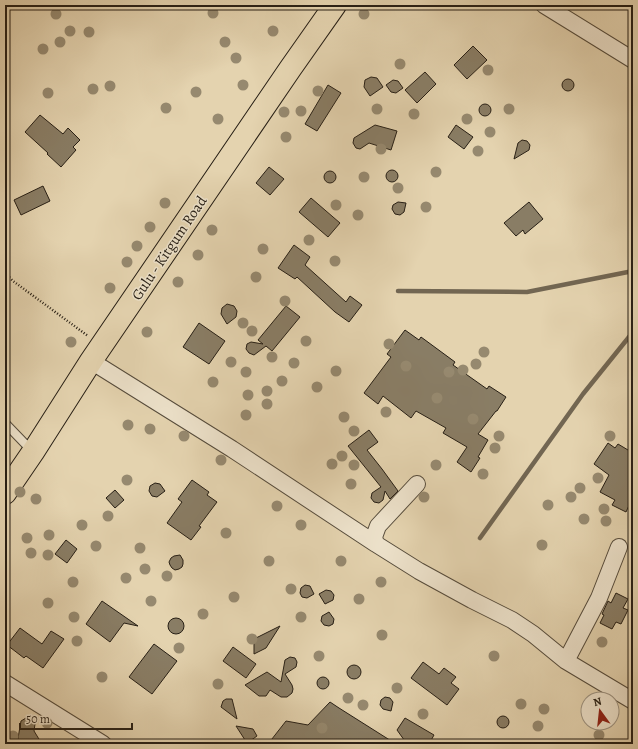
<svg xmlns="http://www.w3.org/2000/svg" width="638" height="749" font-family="Alegreya,serif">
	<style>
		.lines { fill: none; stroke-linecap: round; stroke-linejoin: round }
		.stream { stroke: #726652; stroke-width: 4.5 }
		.building { fill: #897d65; stroke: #271f15 }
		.lane-casing { stroke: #564c3c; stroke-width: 10 }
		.street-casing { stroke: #564c3c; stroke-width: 18 }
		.primary-casing { stroke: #271f15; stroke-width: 24 }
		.path { stroke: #271f15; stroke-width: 2.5; stroke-dasharray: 1 2; stroke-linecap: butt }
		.lane { stroke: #ede2cb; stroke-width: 8 }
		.street { stroke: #ede2cb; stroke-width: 16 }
		.primary { stroke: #e4d3af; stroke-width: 22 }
		.tree { fill: #96896f }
		.labels { text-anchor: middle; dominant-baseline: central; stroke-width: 3; stroke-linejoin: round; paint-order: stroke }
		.street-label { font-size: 15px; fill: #271f15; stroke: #ede2cb }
	</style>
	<rect width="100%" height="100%" fill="#e4d3af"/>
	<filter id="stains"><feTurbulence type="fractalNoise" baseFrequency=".005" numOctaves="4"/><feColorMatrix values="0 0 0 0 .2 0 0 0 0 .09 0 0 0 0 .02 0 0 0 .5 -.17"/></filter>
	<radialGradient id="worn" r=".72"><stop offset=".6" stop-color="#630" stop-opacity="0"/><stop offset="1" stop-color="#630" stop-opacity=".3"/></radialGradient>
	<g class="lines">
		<path class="stream" d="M398,291L527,292L633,271
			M480,538L583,394L633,332"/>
	</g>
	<path class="building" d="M473,46L487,60L467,79L454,65Z
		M425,72L436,84L417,103L405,90Z
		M371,77L377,78L383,87L370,96L364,87L365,80Z
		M562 85a6 6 0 1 1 12 0a6 6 0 1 1-12 0Z
		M393,80L398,81L403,88L396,93L391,92L386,85Z
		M328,85L341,93L317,131L305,124Z
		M479 110a6 6 0 1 1 12 0a6 6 0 1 1-12 0Z
		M40,115L63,134L68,128L80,140L73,147L76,150L61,167L47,154L48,153L25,132Z
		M375,125L397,131L391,150L369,143L360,149L356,148L353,143L354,138Z
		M456,125L473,137L464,149L448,137Z
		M522,140L527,141L530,145L529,150L514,159L518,143Z
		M269,167L284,179L270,195L256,183Z
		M386 176a6 6 0 1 1 12 0a6 6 0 1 1-12 0Z
		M324 177a6 6 0 1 1 12 0a6 6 0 1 1-12 0Z
		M43,186L50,201L21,215L14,200Z
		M311,198L340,223L328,237L299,212Z
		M398,202L406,203L404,212L400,215L395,214L392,209L393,205Z
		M529,202L543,219L525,234L523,230L516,236L504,223Z
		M294,245L310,257L305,265L346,302L350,296L362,305L349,322L335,312L297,277L295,279L278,268Z
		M227,304L234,306L237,311L236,317L227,324L221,314L222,308Z
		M286,306L300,317L272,351L266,346L254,355L249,353L246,349L247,344L251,342L263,344L258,340Z
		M199,323L225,341L209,364L183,347Z
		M405,330L419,340L421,337L455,362L453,365L487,389L489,386L506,397L497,411H496L478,434L488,440L478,457L480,458L471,472L457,462L467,447L443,433L446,428L416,411L411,418L383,396L378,404L364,393L391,357L387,354Z
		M369,430L378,442L367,450L382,469L398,491L390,499L385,491L383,500L379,503L374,502L371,498L372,493L381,487L348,446Z
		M608,443L615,448L618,444L633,453V497L626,512L612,505L615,500L600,492L609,475L594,464Z
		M192,480L209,492L207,495L217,502L199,526L201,527L191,540L167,523L182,502L178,499Z
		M155,483L160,484L165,491L157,497L152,496L149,491L150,486Z
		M115,490L124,500L115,508L106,498Z
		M66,540L77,549L67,563L55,554Z
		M180,555L183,560V564L182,567L179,569L175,570L172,568L170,565L169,562L171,558L174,556Z
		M305,585L310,586L314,594L307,598L302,597L300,593L301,588Z
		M326,590L331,591L334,595L333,600L325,604L319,594Z
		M616,593L628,599L623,608L628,610L621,624L616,622L612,629L600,623L604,615L602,614L608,601L611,603Z
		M102,601L138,626L124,623L110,642L86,624Z
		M329,612L334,619L333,624L329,626L324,625L321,621L322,616Z
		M168 626a8 8 0 1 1 16 0a8 8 0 1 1-16 0Z
		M280,626L266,648L254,654V640L256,638Z
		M20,628L42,644L51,631L64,639L43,668L26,656L24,658L7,645Z
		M154,644L177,661L152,694L129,677Z
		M233,647L256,664L246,678L223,661Z
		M290,657L295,658L297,662L296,667L285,674L292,685L293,689L292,693L287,697H281L270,690L266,696H259L245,685L267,672L281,682L285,660Z
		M423,662L439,674L444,668L456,677L451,683L459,689L447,705L411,678Z
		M347 672a7 7 0 1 1 14 0a7 7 0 1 1-14 0Z
		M317 683a6 6 0 1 1 12 0a6 6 0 1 1-12 0Z
		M385,697L390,698L393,702L391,711L383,709L380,705L381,700Z
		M226,699H232L237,719L221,707L223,701Z
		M330,702L339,708L396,744H268L286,721L308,725Z
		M497 722a6 6 0 1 1 12 0a6 6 0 1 1-12 0Z
		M26,718L32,719L35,724L34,731L42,744H17L21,721Z
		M405,718L434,735L429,744H407L397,730Z
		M236,726L253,729L257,736L250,741L245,740Z"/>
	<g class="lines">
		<g class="lane-casing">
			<path id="lane" d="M5,423L32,451"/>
		</g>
		<g class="street-casing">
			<path id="street" d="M544,5L633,60
				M91,361L232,449L376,544L419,571L472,600L512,620L533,634L566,661L633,701
				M376,544L374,537L378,526L417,484
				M566,661L599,598L619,547
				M5,683L103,744"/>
		</g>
		<g class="primary-casing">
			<path id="primary" d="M5,493L33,452L91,361L290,69L335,5"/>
		</g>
		<path class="path" d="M5,273L13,281L88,336"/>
		<use href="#lane" class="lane"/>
		<use href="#street" class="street"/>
		<use href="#primary" class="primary"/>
	</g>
	<g class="tree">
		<circle cx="213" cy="13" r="5.5"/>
		<circle cx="56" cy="14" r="5.5"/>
		<circle cx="364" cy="14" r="5.5"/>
		<circle cx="70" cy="31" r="5.5"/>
		<circle cx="273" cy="31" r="5.5"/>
		<circle cx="89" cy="32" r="5.5"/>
		<circle cx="60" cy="42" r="5.5"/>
		<circle cx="225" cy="42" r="5.5"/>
		<circle cx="43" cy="49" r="5.5"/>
		<circle cx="236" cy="58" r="5.5"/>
		<circle cx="400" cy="64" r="5.5"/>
		<circle cx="488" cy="70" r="5.5"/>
		<circle cx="243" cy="85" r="5.5"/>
		<circle cx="110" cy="86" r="5.5"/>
		<circle cx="93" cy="89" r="5.5"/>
		<circle cx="318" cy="91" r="5.5"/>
		<circle cx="196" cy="92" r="5.5"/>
		<circle cx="48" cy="93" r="5.5"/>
		<circle cx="166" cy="108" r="5.5"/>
		<circle cx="377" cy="109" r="5.5"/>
		<circle cx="509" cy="109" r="5.5"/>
		<circle cx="301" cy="111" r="5.5"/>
		<circle cx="284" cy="112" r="5.5"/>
		<circle cx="414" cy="114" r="5.5"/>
		<circle cx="218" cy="119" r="5.5"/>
		<circle cx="467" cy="119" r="5.5"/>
		<circle cx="490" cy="132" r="5.5"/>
		<circle cx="286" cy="137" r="5.5"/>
		<circle cx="381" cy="149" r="5.5"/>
		<circle cx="478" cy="151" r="5.5"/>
		<circle cx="436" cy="172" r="5.5"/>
		<circle cx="364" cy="177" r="5.5"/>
		<circle cx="398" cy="188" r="5.5"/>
		<circle cx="165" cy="203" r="5.5"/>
		<circle cx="336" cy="205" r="5.5"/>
		<circle cx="426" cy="207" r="5.5"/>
		<circle cx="358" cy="215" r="5.5"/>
		<circle cx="150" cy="227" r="5.5"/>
		<circle cx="212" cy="230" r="5.5"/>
		<circle cx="309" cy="240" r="5.5"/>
		<circle cx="137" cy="246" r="5.5"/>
		<circle cx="263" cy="249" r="5.5"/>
		<circle cx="198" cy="255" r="5.5"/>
		<circle cx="335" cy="261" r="5.5"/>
		<circle cx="127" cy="262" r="5.5"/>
		<circle cx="256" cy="277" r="5.5"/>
		<circle cx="178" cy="282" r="5.5"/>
		<circle cx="110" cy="288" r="5.5"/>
		<circle cx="285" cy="301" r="5.5"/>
		<circle cx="243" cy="323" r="5.5"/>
		<circle cx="252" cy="331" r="5.5"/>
		<circle cx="147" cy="332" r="5.5"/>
		<circle cx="306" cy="341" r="5.5"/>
		<circle cx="71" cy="342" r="5.5"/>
		<circle cx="389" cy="344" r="5.5"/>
		<circle cx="484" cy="352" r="5.5"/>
		<circle cx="272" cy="357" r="5.5"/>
		<circle cx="231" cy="362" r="5.5"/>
		<circle cx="294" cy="363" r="5.5"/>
		<circle cx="476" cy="364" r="5.5"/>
		<circle cx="406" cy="366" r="5.5"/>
		<circle cx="463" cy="370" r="5.5"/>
		<circle cx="336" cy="371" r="5.5"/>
		<circle cx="246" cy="372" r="5.5"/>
		<circle cx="449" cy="372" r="5.5"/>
		<circle cx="282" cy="381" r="5.5"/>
		<circle cx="213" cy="382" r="5.5"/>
		<circle cx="317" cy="387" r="5.5"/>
		<circle cx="267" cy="391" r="5.5"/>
		<circle cx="248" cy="395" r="5.5"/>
		<circle cx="437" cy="398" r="5.5"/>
		<circle cx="267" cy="404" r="5.5"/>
		<circle cx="386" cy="412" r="5.5"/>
		<circle cx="246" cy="415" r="5.5"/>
		<circle cx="344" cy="417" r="5.5"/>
		<circle cx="473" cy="419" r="5.5"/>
		<circle cx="128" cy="425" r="5.5"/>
		<circle cx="150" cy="429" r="5.5"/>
		<circle cx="354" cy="431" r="5.5"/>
		<circle cx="184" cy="436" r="5.5"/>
		<circle cx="499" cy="436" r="5.5"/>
		<circle cx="610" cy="436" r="5.5"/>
		<circle cx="495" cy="448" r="5.5"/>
		<circle cx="342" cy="456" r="5.5"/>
		<circle cx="221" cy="460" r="5.5"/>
		<circle cx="332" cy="464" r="5.5"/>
		<circle cx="354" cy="465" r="5.5"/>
		<circle cx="436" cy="465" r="5.5"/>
		<circle cx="483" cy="474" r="5.5"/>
		<circle cx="598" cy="478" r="5.5"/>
		<circle cx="127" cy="480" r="5.5"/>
		<circle cx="351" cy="484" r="5.5"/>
		<circle cx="580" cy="488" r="5.5"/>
		<circle cx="20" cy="492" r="5.5"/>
		<circle cx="424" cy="497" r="5.5"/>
		<circle cx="571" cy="497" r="5.5"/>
		<circle cx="36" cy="499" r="5.5"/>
		<circle cx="548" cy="505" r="5.5"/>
		<circle cx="277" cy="506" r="5.5"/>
		<circle cx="604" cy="509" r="5.5"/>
		<circle cx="108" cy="516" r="5.5"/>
		<circle cx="584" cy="519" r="5.5"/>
		<circle cx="606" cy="521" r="5.5"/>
		<circle cx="82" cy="525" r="5.5"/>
		<circle cx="301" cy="525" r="5.5"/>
		<circle cx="226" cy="533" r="5.5"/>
		<circle cx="49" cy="535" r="5.5"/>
		<circle cx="27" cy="538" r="5.5"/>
		<circle cx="542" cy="545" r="5.5"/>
		<circle cx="96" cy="546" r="5.5"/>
		<circle cx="140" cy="548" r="5.5"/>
		<circle cx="31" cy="553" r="5.5"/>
		<circle cx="48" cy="555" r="5.5"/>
		<circle cx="269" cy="561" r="5.5"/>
		<circle cx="341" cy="561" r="5.5"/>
		<circle cx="145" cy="569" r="5.5"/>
		<circle cx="167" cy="576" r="5.5"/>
		<circle cx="126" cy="578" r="5.5"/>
		<circle cx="73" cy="582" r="5.5"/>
		<circle cx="381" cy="582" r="5.5"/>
		<circle cx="291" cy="589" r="5.5"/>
		<circle cx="234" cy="597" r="5.5"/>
		<circle cx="359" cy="599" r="5.5"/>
		<circle cx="151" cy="601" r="5.5"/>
		<circle cx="48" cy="603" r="5.5"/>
		<circle cx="203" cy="614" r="5.5"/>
		<circle cx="74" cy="617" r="5.5"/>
		<circle cx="301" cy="617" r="5.5"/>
		<circle cx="382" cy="635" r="5.5"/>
		<circle cx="252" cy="639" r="5.5"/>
		<circle cx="77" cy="641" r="5.5"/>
		<circle cx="602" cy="642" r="5.5"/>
		<circle cx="179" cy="648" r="5.5"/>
		<circle cx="319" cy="656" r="5.5"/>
		<circle cx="494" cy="656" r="5.5"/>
		<circle cx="102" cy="677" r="5.5"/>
		<circle cx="218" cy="684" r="5.5"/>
		<circle cx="397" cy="688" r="5.5"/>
		<circle cx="348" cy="698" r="5.5"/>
		<circle cx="521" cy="704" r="5.5"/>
		<circle cx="363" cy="705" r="5.5"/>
		<circle cx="544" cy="709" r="5.5"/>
		<circle cx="423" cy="714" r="5.5"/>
		<circle cx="47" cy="723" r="5.5"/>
		<circle cx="538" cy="726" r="5.5"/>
		<circle cx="322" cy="728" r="5.5"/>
		<circle cx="599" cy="735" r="5.5"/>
		<circle cx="13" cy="736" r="5.5"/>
	</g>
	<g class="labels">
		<g class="street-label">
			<text transform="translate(169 248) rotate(-56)">Gulu - Kitgum Road</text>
		</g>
	</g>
	<rect width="638" height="749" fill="none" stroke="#e4d3af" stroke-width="20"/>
	<rect x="6" y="6" width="626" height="737" fill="none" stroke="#271f15" stroke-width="2"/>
	<rect x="10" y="10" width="618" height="729" fill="none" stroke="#271f15"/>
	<g transform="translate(600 711) rotate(345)"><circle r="19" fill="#ede2cb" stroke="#9e9482"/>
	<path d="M0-3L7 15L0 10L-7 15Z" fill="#8f2418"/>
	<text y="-6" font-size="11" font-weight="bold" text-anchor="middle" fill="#271f15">N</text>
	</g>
	<path d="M20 723v6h112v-6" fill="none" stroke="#271f15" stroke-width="2"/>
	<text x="26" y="723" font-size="12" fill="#271f15" stroke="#ede2cb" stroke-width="3" paint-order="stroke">50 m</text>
	<rect width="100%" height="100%" filter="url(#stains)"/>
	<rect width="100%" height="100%" fill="url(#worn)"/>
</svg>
